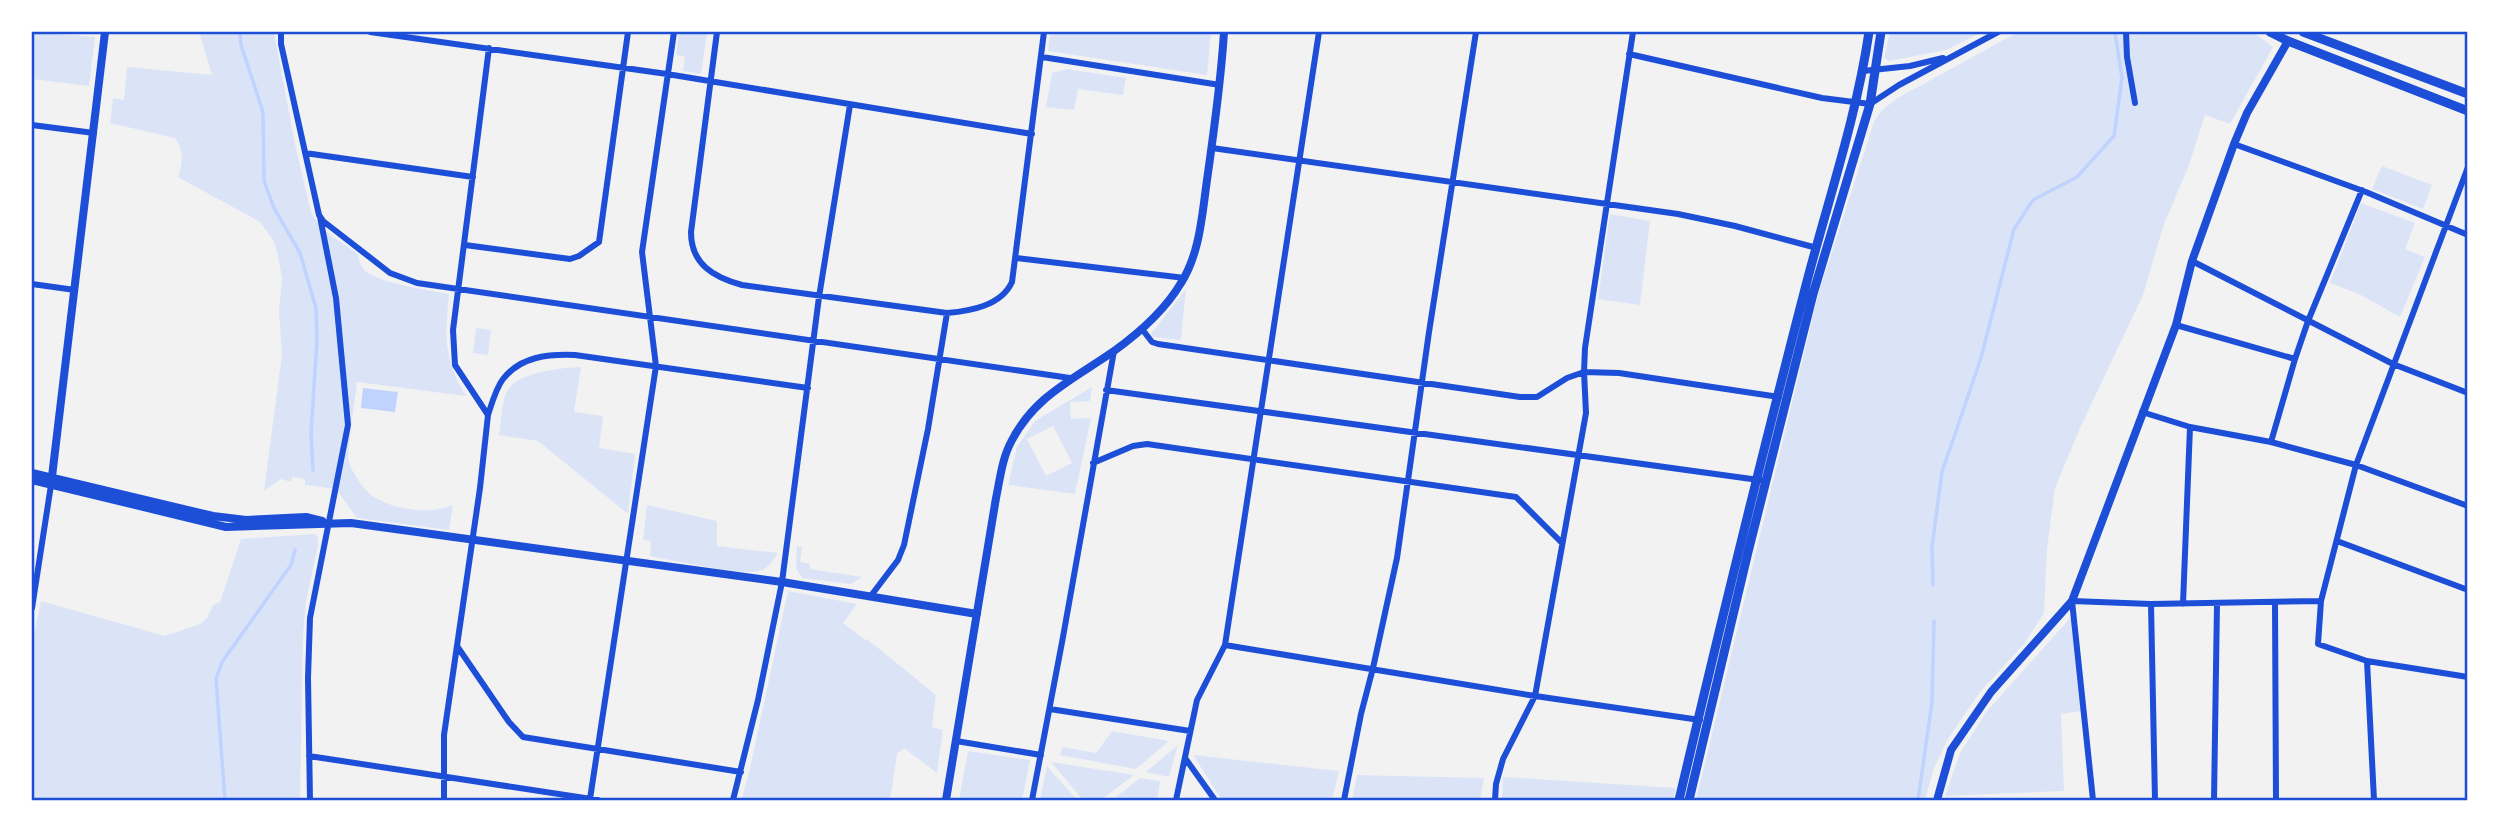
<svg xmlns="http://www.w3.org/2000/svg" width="2499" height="832" font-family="'Playfair Display',serif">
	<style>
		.green { fill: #dbe4f7; fill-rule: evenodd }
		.water { fill: #bfd3fe }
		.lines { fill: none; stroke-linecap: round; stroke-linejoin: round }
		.stream { stroke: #bfd3fe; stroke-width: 3.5 }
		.minor { stroke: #1d4ed8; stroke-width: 6 }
		.tertiary { stroke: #1d4ed8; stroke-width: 8 }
		.secondary { stroke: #1d4ed8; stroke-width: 9 }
		.neatline { fill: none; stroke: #1d4ed8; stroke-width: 2.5 }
	</style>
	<rect width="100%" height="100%" fill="#f2f2f2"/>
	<path class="green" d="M32,32L95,37L89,86L32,79Z
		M199,32H274L295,144L311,212C321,232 340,241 358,254C359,259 360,265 363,269C376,283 429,290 449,294C445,338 443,357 466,396L357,382C356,396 346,453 349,462C353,474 364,491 374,497C395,510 431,515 453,505L449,530L357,518L336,489L305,485V479L292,477L291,482L281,479L264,491L282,354L279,311L282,278L277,251L273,240L260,222L178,177C183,161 184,152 175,138L110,123L113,98L124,100L127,67L212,75Z
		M679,32H707L701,74L683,71L685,57L676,55Z
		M1050,32H1211L1207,75L1048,51Z
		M1890,32H1983L1946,50L1889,61L1884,58Z
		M2018,32H2253L2273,47L2230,124L2205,115L2189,165L2163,227L2143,295L2080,428L2055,488L2047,549L2044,613L2024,644L1980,692L1948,739L1934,768L1925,800H1696L1818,295L1874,122L1881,111L1896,99Z
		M1067,69L1126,78L1123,95L1078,89L1074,110L1046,107L1052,73Z
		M2382,166L2432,185L2423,209L2372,189Z
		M2361,203L2415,223L2405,249L2425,257L2400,317L2359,294L2330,283Z
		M1610,214L1650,221L1640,305L1598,299Z
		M1186,289L1181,340L1153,337L1151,334Z
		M476,328L491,330L488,355L473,353Z
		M581,367L574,412L603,416L599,448L635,454L628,514L538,441L499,435C501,423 501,408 505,396C512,372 560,368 581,367Z
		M1092,387L1090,401L1070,402L1071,419L1091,418L1075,494L1008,485L1017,447L1035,421ZM1053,426L1072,463L1046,476L1027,439Z
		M647,505L717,521V546L778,553C773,560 768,569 759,571C740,576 672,560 650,556L651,541L643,540Z
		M315,534L318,538V545L306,602L303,635L300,800H32V645L41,601L165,636L200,624L207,618L213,605L220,602L241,539Z
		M797,546L802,547L800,562L810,564V569L862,577L851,584L802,578L796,568Z
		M788,591L857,604L843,623L865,640L867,639L936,695L932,727L943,730L937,773L904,748L897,754L890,800H741L749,773Z
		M2073,615L2081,711L2061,714L2064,791L1945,796L1960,753L1987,711Z
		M1112,731L1169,741L1136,769L1060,755L1062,747L1096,753Z
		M1178,745L1169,777L1146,772Z
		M968,751L1030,760L1022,800H959Z
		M1193,755L1339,771L1332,800H1222Z
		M1051,762L1134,775L1101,800H1083Z
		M1047,766L1077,800H1040Z
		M1357,775L1484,778L1480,800H1352Z
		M1503,777L1676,788L1673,800H1502Z
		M1140,778L1160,781L1157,800H1112Z"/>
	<path class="water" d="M363,388L398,392L395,412L361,408Z"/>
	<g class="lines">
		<path class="stream" d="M240,32L241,45L263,112L264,181L274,208L300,253L316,308L317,340L311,433L313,470
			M1933,585L1932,547L1942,472L1981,358L2014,229L2033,200L2077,177L2114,136L2122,78L2115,32
			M225,800L216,679L222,662L291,565L295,550
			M1918,800L1932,702L1934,621"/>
		<path class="minor" d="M281,32V44L319,215L323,221L390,273L417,283L1070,378
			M370,32L667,74L1032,134
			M717,32L691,232C691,264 713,277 742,285L947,313C970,311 1001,306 1012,282L1044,32
			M2126,32L2127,57L2135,103
			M1629,54L1822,98L1870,104L1899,85L1998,32
			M1042,57L1220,85
			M1863,71L1910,66L1943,58
			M32,125L94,133
			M2234,144L2366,192L2468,235
			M1212,148L1678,214L1735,226L1817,248
			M305,153L473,177
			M2468,167L2356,465L2321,601L2318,644L2367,661L2468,677
			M465,245L570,259L579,256L599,242L628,32
			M1016,258L1185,278
			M2192,261L2393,364L2468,393
			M32,284L75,290
			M2176,325L2295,359
			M1142,329L1152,342L1158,344L1520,397H1537L1567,378L1584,372L1619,373L1779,397
			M1106,390L1766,481
			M2142,412L2190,427L2271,442L2356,465L2468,506
			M488,415C492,403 496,388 503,379C521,356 549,354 575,355L808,388
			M2271,442L2295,359L2308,321L2362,190
			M1093,463L1133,446L1147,444L1516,497L1562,543
			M2337,541L2468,590
			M870,597L898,560L904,545L928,429L947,313
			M2275,602L2276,800
			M2151,604L2155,800
			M2183,604L2190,427
			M32,608L51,485
			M1225,645L1535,696L1700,720
			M457,646L509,722L523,737L741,772
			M2367,661L2374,800
			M1050,709L1190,731
			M956,741L1041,755
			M309,756L598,800
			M1185,758L1215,800
			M590,799L656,366L642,252L674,32
			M310,800L308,678L310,618L348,425L336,298L320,217
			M444,800V735L480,488L488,415L455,365L453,330L489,48
			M733,800L758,700L782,582L819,297L850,105
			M1032,800L1063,637L1114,351
			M1176,800L1197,700L1225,645L1319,32
			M1344,800L1361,714L1373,668L1397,558L1429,332L1476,32
			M1495,800L1496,784L1503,759L1535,696L1586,413L1584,372L1585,348L1633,32
			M2093,800L2072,601L2151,604L2321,601
			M2214,800L2217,603"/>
		<path class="tertiary" d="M32,473L213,516L246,520L306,517L322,521
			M32,480L226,527L351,523L782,582L977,614
			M51,485L105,32
			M946,800L996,498C1000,479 1002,459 1011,442C1034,396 1074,379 1114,351C1139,333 1165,310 1181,283C1200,253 1202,215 1207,180C1214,131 1221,81 1224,32
			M1937,800L1951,750L1991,692L2072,601L2176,325L2192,261L2234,144L2247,113L2288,41"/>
		<path class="secondary" d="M2270,32L2288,41L2468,111
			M2303,32L2468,94
			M1679,800C1719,630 1761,459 1805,289C1827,203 1856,120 1869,32
			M1689,800L1748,552L1813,294L1870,104L1881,32"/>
	</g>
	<rect width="2499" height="832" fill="none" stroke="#ffffff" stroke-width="66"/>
	<rect x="33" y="33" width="2433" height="766" class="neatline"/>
</svg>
